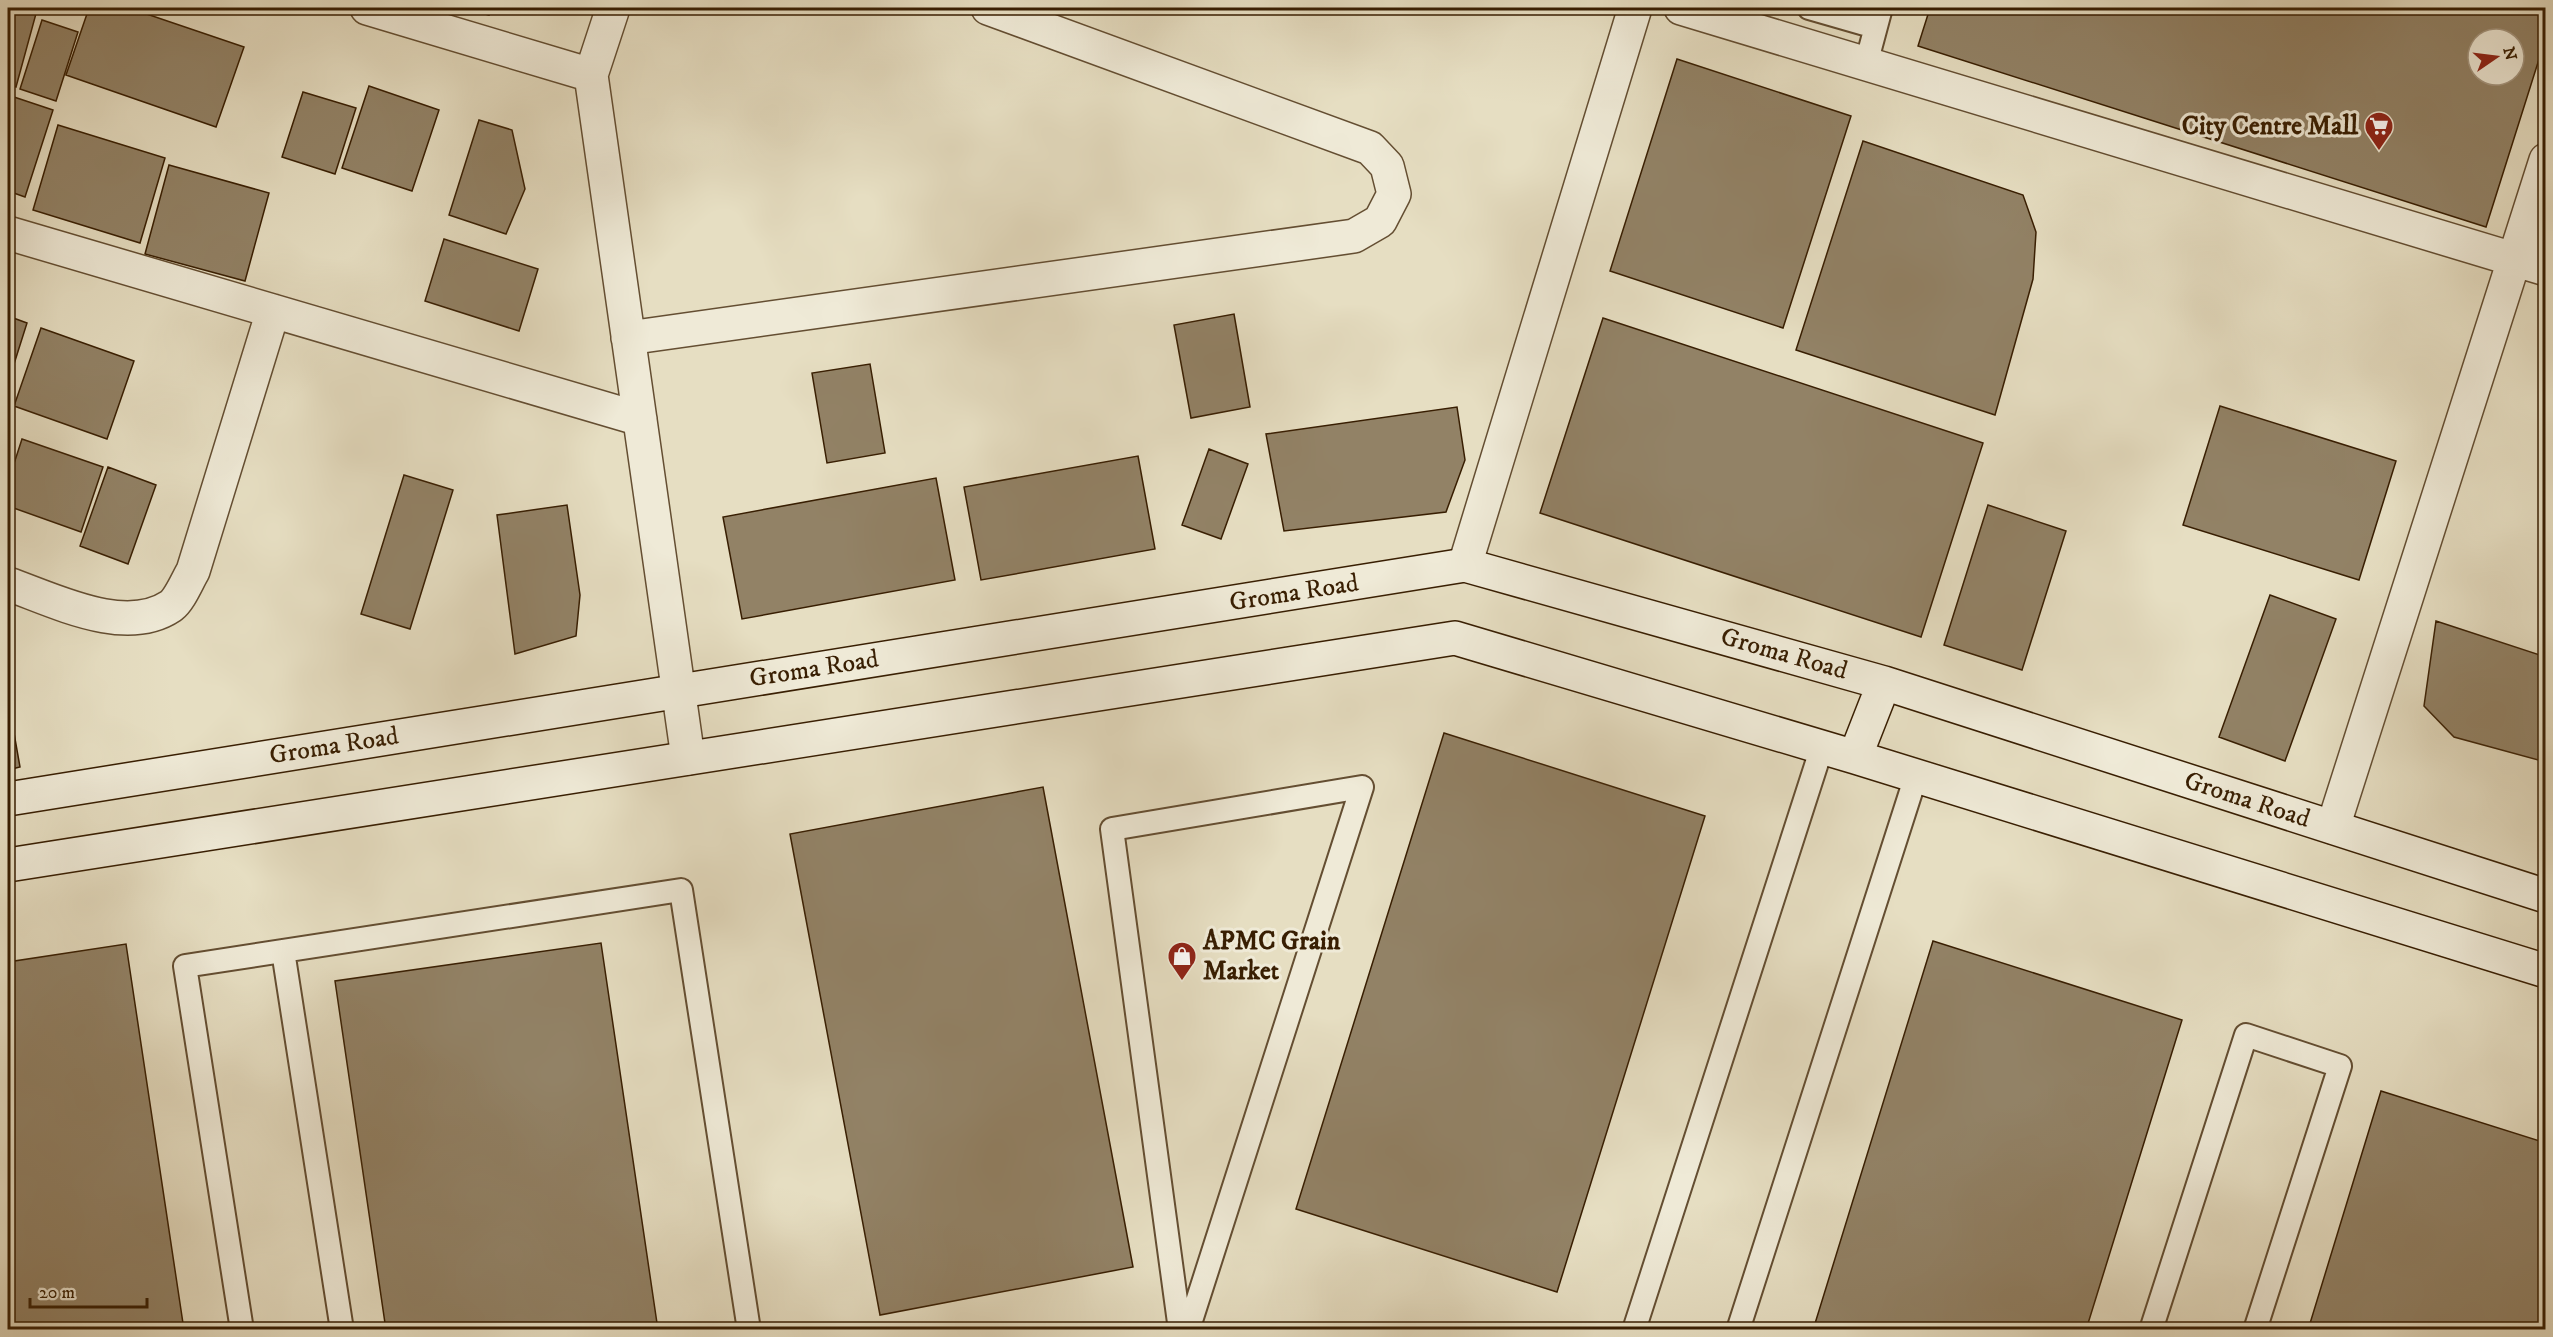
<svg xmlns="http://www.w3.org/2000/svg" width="2553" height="1337" font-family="'IM FELL DW Pica',serif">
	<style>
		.building { fill: #928266; stroke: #381e02; stroke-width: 1.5; fill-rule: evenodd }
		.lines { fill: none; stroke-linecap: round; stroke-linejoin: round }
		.service-casing { stroke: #644e32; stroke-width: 26 }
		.minor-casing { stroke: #644e32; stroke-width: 36 }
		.secondary-casing { stroke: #381e02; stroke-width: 36 }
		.service { stroke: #efead7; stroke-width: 22 }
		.minor { stroke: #efead7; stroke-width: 33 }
		.secondary { stroke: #efead7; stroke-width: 33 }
		.labels { text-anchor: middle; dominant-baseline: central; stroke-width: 6; stroke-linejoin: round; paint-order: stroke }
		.poi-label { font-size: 26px; font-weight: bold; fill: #381e02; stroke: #efead7; text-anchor: end }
		.street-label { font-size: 26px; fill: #381e02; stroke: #efead7 }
	</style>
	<rect width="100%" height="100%" fill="#e6dec2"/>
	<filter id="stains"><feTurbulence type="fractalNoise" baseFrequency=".00333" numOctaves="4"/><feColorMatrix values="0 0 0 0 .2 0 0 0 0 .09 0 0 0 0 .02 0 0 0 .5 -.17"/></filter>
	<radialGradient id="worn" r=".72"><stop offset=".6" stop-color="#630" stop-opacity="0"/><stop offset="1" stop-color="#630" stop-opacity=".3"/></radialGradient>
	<path class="building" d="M8,8L37,10L16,87L8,84Z
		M89,8H129L244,47L216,127L66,75Z
		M463,8H492L489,15Z
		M1930,8H2546V37L2486,227L1918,46ZM2478,39H2514V75H2478Z
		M42,20L78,32L56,101L20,89Z
		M1677,59L1851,116L1783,328L1610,271Z
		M369,86L439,110L412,191L342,168Z
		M303,92L356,108L335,174L282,157Z
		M8,95L53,110L25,197L8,191Z
		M479,120L512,130L525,189L506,234L449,215Z
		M58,125L165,158L140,243L33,210Z
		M1863,141L2023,195L2036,232L2033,279L1995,415L1796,350Z
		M169,165L269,193L245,281L145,254Z
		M444,239L538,269L519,331L425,301Z
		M1234,314L1250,407L1191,418L1174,325Z
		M8,316L27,323L8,383Z
		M1603,318L1983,443L1921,637L1540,513Z
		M41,328L134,361L107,439L14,406Z
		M870,364L885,453L827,463L812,373Z
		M2220,406L2396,461L2359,580L2183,525Z
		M1457,407L1465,460L1446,512L1284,531L1266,434Z
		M22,439L103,467L81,532L8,506V482Z
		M1209,449L1248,464L1221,539L1182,525Z
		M1138,456L1155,549L981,580L964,487Z
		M108,467L156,485L128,564L80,546Z
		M404,475L453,490L410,629L361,614Z
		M936,478L955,580L742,619L723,517Z
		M567,505L580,595L576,636L515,654L497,515Z
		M1988,505L2066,531L2022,670L1944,645Z
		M2270,595L2336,619L2285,761L2219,737Z
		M2436,621L2546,657V762L2454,737L2424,706Z
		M8,699L20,767L8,770Z
		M1444,733L1705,816L1557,1292L1296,1209Z
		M1043,787L1133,1267L880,1315L790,834Z
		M1933,941L2182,1020L2086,1330H1813Z
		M601,943L658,1330H386L335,981Z
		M126,944L184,1330H8V962Z
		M2381,1091L2546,1143V1330H2308Z"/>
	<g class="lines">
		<g class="service-casing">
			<path id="service" d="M1809,8L1875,27
				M1866,64L1881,8
				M2520,240L2546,248
				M283,951L342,1330
				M242,1330L185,966L681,890L749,1330
				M1180,1330L1112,829L1362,787L1188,1330
				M1634,1330L1822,747
				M1738,1330L1916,776
				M2151,1330L2246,1035L2340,1066L2255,1330"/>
		</g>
		<g class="minor-casing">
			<path id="minor" d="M367,8L591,75
				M613,8L591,75L688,758
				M1681,8L2546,269
				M8,233L640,419
				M628,338L1354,236L1380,221L1394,194L1387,166L1370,148L988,8
				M1465,565L1635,8
				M8,584C54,600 125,637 171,606C180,599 187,581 193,571L273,311
				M2333,827L2546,160"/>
		</g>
		<g class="secondary-casing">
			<path id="secondary" d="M1855,757L1884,683
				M8,799L1465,565L1884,683L2546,896
				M8,865L1455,638L1855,757L2546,971"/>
		</g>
		<use href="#service" class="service"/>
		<use href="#minor" class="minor"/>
		<use href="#secondary" class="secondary"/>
	</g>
	<defs>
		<g id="supermarket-pin" transform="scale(1.5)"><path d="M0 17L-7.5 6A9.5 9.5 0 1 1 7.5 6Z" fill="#8f2418" stroke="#efead7"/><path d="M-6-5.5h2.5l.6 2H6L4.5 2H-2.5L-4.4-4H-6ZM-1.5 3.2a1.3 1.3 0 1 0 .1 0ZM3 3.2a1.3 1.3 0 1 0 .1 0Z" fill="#fff"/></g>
		<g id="shop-pin" transform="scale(1.5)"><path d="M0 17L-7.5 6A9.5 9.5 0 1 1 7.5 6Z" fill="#8f2418" stroke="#efead7"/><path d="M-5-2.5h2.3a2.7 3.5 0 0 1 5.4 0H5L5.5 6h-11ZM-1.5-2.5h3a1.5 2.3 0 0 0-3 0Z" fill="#fff"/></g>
	</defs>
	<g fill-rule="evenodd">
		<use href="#supermarket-pin" x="2379" y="126"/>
		<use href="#shop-pin" x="1182" y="956"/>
	</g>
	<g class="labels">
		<g class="poi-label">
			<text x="2358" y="126">City Centre Mall</text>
			<text x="1203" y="941" text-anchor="start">APMC Grain<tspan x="1203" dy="30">Market</tspan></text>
		</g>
		<g class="street-label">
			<text transform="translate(1294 593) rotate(-9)">Groma Road</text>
			<text transform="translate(1784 654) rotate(16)">Groma Road</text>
			<text transform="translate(814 669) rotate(-9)">Groma Road</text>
			<text transform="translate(334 746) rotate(-9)">Groma Road</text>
			<text transform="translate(2247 800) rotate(18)">Groma Road</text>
		</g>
	</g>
	<rect width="2553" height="1337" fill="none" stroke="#e6dec2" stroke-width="30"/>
	<rect x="9" y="9" width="2535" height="1319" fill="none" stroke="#381e02" stroke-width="3"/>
	<rect x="15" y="15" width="2523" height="1307" fill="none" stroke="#381e02" stroke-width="1.5"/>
	<g transform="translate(2496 57) rotate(76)"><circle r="28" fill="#efead7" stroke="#a69882" stroke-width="1.5"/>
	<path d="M0-4.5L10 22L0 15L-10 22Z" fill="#8f2418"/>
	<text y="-9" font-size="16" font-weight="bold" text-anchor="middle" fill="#381e02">N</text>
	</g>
	<path d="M30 1298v9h117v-9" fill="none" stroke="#381e02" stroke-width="3"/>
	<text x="39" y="1298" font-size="18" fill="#381e02" stroke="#efead7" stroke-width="4.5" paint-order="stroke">20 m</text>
	<rect width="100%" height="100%" filter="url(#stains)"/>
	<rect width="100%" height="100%" fill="url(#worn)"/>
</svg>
